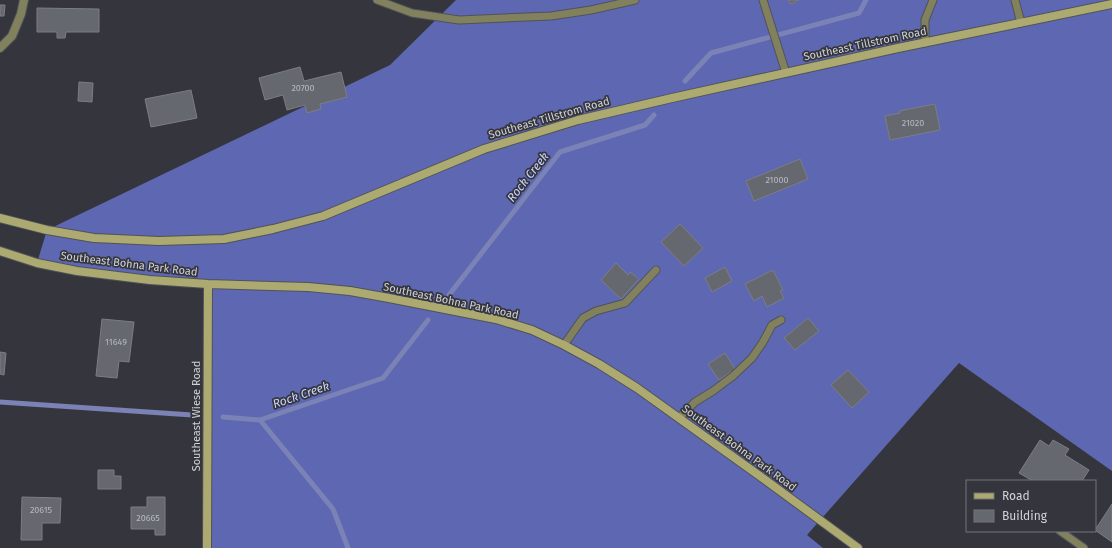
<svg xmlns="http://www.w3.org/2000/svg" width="1112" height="548" font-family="'Fira Sans',sans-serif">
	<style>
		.forest { fill: #5e67b1 }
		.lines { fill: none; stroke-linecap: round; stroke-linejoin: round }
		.stream { stroke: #7b82b6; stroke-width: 5 }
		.building { fill: #66686f; stroke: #7c7d85 }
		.lane-casing { stroke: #515259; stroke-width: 9 }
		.street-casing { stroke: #515259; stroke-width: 10 }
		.secondary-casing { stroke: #515259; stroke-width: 10 }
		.lane { stroke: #82815d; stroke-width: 7 }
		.street { stroke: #82815d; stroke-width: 8 }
		.secondary { stroke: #acaa70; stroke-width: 8 }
		.labels { text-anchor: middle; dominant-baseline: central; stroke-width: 3.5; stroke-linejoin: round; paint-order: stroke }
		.number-label { font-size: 9px; fill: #b6b8bd }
		.street-label { font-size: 11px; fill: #d1d2d7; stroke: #35363d }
		.water-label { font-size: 12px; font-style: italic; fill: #ccd4fe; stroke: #35363d }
	</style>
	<rect width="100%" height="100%" fill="#35363d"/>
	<path class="forest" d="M456,0H1112V471L959,363L807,535L823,548H208V284L37,263L47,230L390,65Z"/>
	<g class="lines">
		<path class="stream" d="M685,81L711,53L859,13L866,0
			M449,295L560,152L645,125L654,115
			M0,402L192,415
			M223,417L260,420L383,378L428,320
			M260,420L333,509L348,548"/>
	</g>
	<path class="building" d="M788,0H799L791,4Z
		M0,5H5L4,16H0Z
		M37,8L99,9V32H66L65,38H57V32H37Z
		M300,67L304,81L341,72L347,97L320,104L321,109L307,113L305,105L287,110L283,95L265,100L259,78Z
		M79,82L93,83L92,102L78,101Z
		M191,90L197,118L151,127L145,99Z
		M935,104L940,130L890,140L885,116L900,113L899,111Z
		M800,159L808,179L754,201L746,181Z
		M680,224L703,248L684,266L661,242Z
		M616,263L628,275L630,272L639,279L621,299L601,280Z
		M725,267L732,281L712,292L705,278Z
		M773,270L783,290L780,291L784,298L767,307L762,296L754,301L745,284Z
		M808,318L819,331L795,350L784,338Z
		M102,319L134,322L129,362L119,361L117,378L96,376Z
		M0,352L6,353L4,375L0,374Z
		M725,353L735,369L719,380L708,364Z
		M848,370L869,392L852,408L831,385Z
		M1040,440L1049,446L1053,440L1069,449L1065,455L1089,470L1082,481H1033L1019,473Z
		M98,470H114V476H121V489H98Z
		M22,497L61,498L60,523H42V540H21Z
		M147,497H165V535H155V529H131V507H147Z
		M1112,504V542L1095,530Z"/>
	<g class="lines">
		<g class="lane-casing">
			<path id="lane" d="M377,0L412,13L459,20L551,16L591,10L635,0
				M763,0L786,73
				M1015,0L1021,23
				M925,43V20L933,0
				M564,345L583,318L596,311L625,303L656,270
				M679,418L695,402L713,391L733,376L752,358L763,342L772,325L781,320
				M1060,531L1084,548"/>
		</g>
		<g class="street-casing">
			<path id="street" d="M0,48L12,36L21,14L24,0"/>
		</g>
		<g class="secondary-casing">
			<path id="secondary" d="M0,218L47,230L94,238L159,241L224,239L273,229L323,216L484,149L578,120L672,98L898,48L1112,4
				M0,251L37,263L77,271L150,280L208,284L308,287L350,291L389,298L496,319L532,330L564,345L599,364L637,388L764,479L858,548
				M207,548L208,284"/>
		</g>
		<use href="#lane" class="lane"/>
		<use href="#street" class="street"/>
		<use href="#secondary" class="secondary"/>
	</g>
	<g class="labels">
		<g class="number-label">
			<text x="303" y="88">20700</text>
			<text x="913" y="123">21020</text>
			<text x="777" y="180">21000</text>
			<text x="116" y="342">11649</text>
			<text x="41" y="510">20615</text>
			<text x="148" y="518">20665</text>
		</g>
		<g class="street-label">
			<text transform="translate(865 44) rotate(-12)">Southeast Tillstrom Road</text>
			<text transform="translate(549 118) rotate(-16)">Southeast Tillstrom Road</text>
			<text transform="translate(129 264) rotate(7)">Southeast Bohna Park Road</text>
			<text transform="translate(451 301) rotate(12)">Southeast Bohna Park Road</text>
			<text transform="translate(196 416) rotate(-90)">Southeast Wiese Road</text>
			<text transform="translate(739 448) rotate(36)">Southeast Bohna Park Road</text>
		</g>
		<g class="water-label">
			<text transform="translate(528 177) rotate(-52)">Rock Creek</text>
			<text transform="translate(301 395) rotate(-19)">Rock Creek</text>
		</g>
	</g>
	<rect x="966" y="480" width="130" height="52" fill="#35363d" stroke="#73747b"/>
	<rect x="974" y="493" width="20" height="6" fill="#acaa70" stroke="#73747b"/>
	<text x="1002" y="500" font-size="12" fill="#d1d2d7">Road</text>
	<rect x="974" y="510" width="20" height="12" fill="#66686f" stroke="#73747b"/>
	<text x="1002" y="520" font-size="12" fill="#d1d2d7">Building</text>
</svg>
